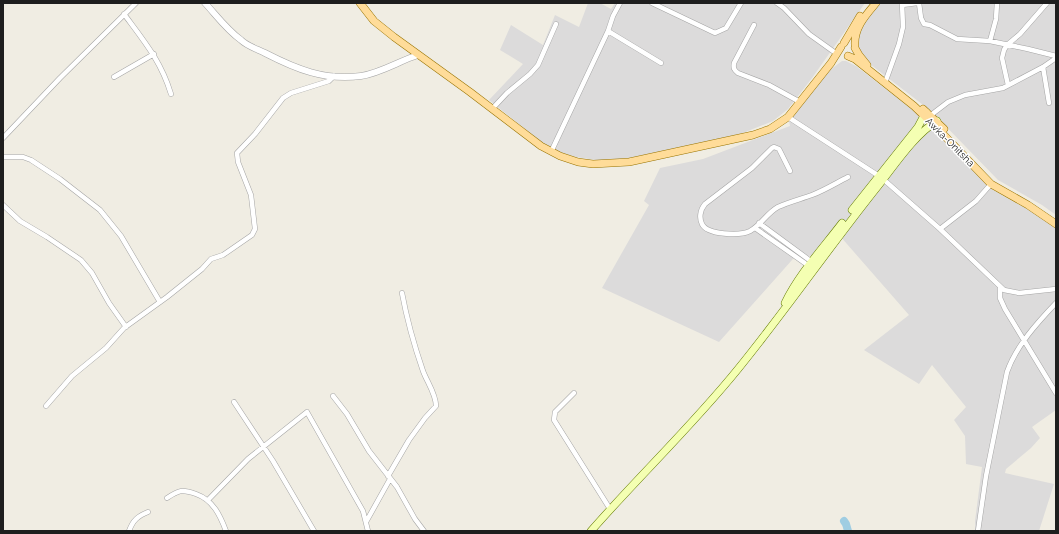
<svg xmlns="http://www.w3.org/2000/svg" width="1059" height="534" font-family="Raleway,sans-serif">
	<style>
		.residential { fill: #dcdbdb }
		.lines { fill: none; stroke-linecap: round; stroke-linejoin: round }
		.river { stroke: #9fcde2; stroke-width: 8 }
		.minor-casing { stroke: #a5a5a5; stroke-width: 5.5 }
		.tertiary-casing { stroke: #a5a5a5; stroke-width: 7 }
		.secondary-casing { stroke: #627a00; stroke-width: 8 }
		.primary-casing { stroke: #987300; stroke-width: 8 }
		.minor { stroke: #fff; stroke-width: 4.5 }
		.tertiary { stroke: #fff; stroke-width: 6 }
		.secondary { stroke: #f4ffb2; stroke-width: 7 }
		.primary { stroke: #ffdc99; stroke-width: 7 }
		.labels { text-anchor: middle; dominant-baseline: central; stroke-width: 3; stroke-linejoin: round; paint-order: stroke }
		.street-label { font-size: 10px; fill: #1e1e1e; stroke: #fff }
	</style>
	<rect width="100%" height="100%" fill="#f0ede3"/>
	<path class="residential" d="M588,3H600L611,9L615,3H865L812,78L788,109L773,121L743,133L697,144L629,158L603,161L576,157L562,153L546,146L489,100L523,64L500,50L511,25L543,45L555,15L579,27Z
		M879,3H1056V215L1042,205L998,180L931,111L866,61L859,47L858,41L861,29L869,15Z
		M842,61H846L856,66L918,114L993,190L1039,216L1056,227V410L1032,427L1040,438L1031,448L1006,469L1005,473L1054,484L1039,531H975V521L982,467L966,464L965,436L954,420L966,407L932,365L919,384L864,350L909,315L833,228L813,255L809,256L800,251L719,342L602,288L649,205L644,201L660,168L703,159L790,126L789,121L830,70Z"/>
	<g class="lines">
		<path class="river" d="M844,521L846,524L848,531"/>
		<g class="minor-casing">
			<path id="minor" d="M652,3L715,33L726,28L741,3
				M777,3L784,8L809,34L837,54
				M919,3L921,18L924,24L930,25L957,39L990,41L1028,49L1056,56
				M902,5L917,3
				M124,14C144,41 161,61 171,94
				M754,25L734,63C733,68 734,70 738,73L769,85L800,102
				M608,31L661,63
				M990,41L996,19L997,3
				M1043,67L1049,103
				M114,77L154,54
				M886,80L899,44L903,27L902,3
				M1008,85L1002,58L1004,50L1007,45L1020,34L1047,3
				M492,109L507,93L530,74L538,65L556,24
				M931,115L948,102L965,95L1003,88L1043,67L1056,58
				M788,117L879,176
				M3,138L60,78L136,3
				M551,152L608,31L613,16L620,3
				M3,157H23L31,160L60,179L100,210L121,236L160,302
				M790,171L779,149L774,147L772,148L752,168L705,204C700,210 699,218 702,224C707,235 740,236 750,231C761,225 767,213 778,207C789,202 801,199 812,195C825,190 836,183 848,177
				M883,179L940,229L1004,290L1019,293L1056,289
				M3,205L20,221L47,237L81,260L92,273L109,303L126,327
				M759,223L812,262
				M755,228L809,266
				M940,229L976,201L991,184
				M1000,287V298L1005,309L1056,393
				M574,393L555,412L554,420L610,509
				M333,396L347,414L369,451L397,487L415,519L424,531
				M234,402L273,461L314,531
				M46,406L72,376L106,348L124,328L167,297L202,269L211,259L223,255L252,235L255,229L251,195L238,162L237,153L255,134L283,98L291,93L329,81L334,76
				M388,476L409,440L425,418L436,406C436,394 427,382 423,371C414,345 407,320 402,293
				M167,498C179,490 182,489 196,494C213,500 220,515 226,531
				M208,500L248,459L307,412L363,511L368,531
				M366,522L390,479
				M129,531C133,520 138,516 148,512
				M978,531L986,476L1007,372C1016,346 1037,323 1056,303"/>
		</g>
		<g class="tertiary-casing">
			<path id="tertiary" d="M205,3C216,15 227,30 241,40C247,46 257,49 265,53C296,69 325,81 361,76C381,73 399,61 418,55"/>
		</g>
		<g class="secondary-casing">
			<path id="secondary" d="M852,210L918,127L926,112
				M785,303C799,274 823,248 842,223
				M591,531C639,476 692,426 738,369C786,310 830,246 878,186C894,166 915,134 937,121"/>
		</g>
		<g class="primary-casing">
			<path id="primary" d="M360,3L374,21L394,37L470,92L541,146L560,156L578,162L593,164L629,162L753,135L770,129L788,117L831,63L841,47
				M844,43L860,16
				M855,45C854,28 865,16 876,3
				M855,48L859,55L867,65
				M848,56L855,59L914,106L940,131L991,184L1028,205L1056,224
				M923,109L944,129"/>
		</g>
		<use href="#minor" class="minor"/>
		<use href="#tertiary" class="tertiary"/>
		<use href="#secondary" class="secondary"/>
		<use href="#primary" class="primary"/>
	</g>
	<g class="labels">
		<g class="street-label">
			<text transform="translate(950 142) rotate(45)">Awka-Onitsha</text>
		</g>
	</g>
	<rect width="1059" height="534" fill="none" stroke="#1e1e1e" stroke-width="8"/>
</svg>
